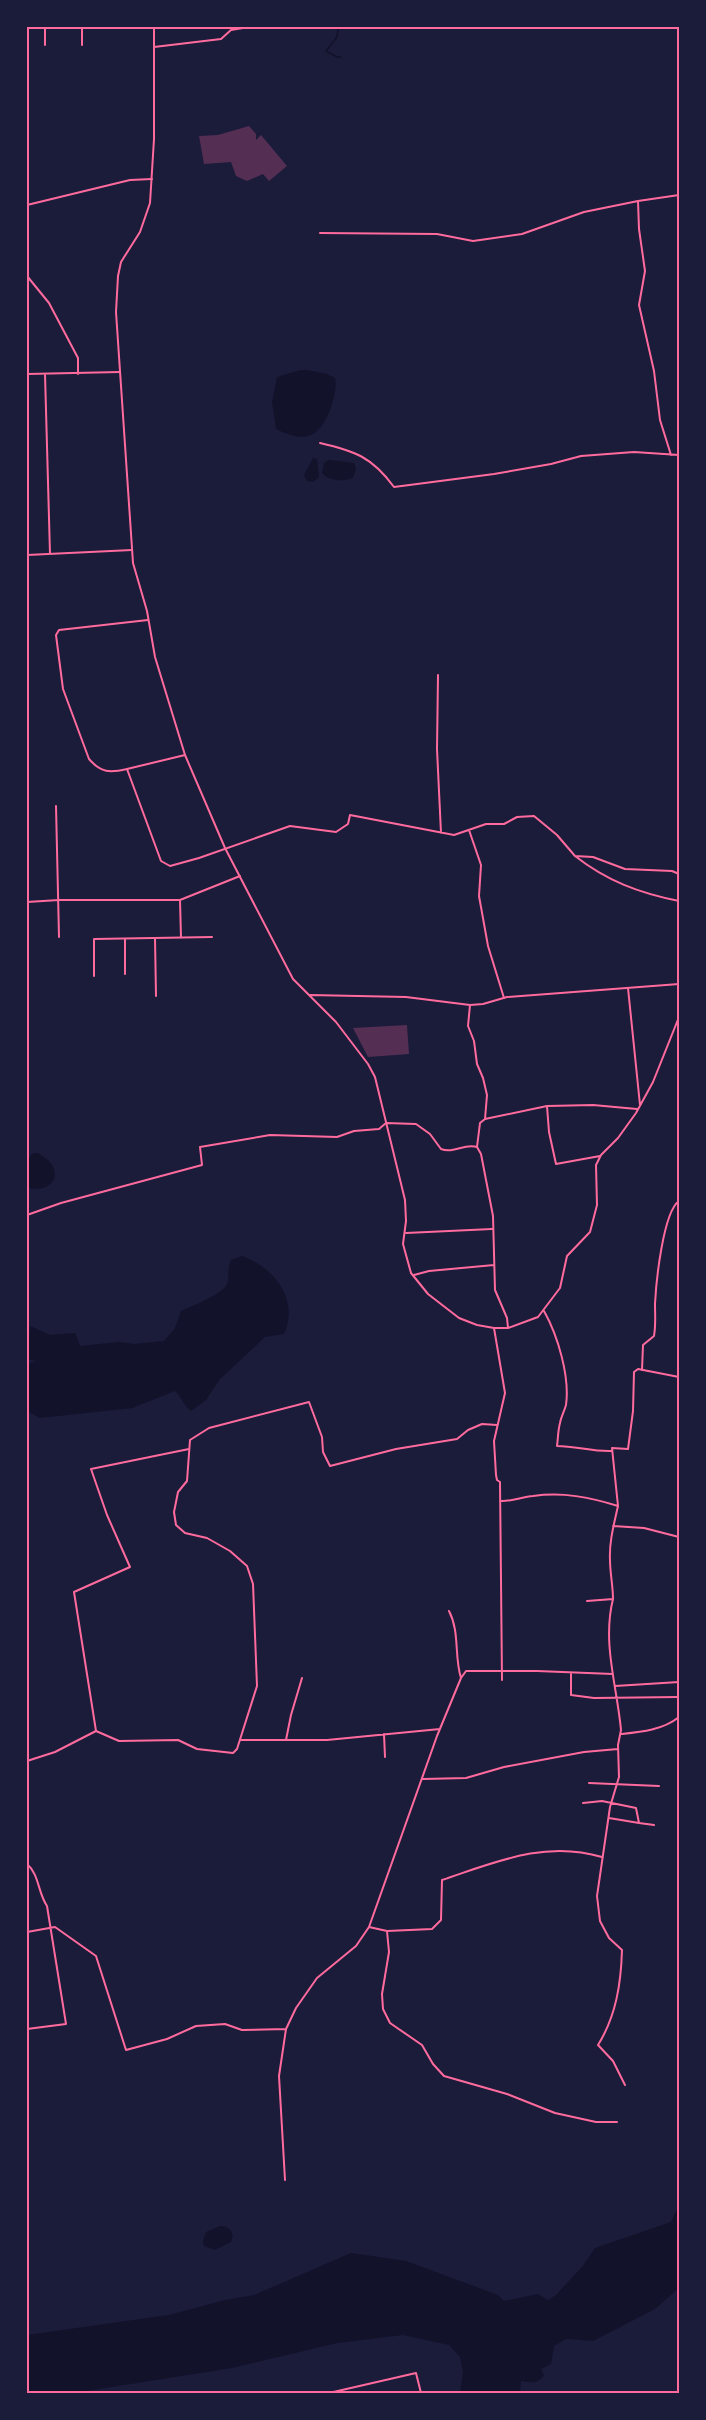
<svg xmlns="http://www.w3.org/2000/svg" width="706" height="2420" font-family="Spectral,serif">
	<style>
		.water { fill: #12122b }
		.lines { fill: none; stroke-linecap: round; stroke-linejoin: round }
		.stream { stroke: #12122b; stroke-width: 1.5 }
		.building { fill: #542f53 }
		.minor { stroke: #ff6b9d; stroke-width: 2 }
		.tertiary { stroke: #ff6b9d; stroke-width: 2 }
		.neatline { fill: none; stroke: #ff6b9d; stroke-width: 2 }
	</style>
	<rect width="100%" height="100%" fill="#1b1b3a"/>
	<path class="water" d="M307,370L327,374L335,378C337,388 334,397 331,407C320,438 306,444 276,429L272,402L277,377L301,370Z
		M313,458L317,459L319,477L313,482L307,481L304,475Z
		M329,460L354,463L356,469L353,478C343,482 329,481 322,473L324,463Z
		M33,1153H38C42,1156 47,1159 50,1162C63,1179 48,1191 32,1189L27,1186V1160Z
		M242,1256C273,1267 300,1299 284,1334L265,1337L220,1379L206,1400L191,1411C183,1405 182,1397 175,1391L132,1408L40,1418L27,1411V1364L36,1361L27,1359L30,1326L50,1335L75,1333L80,1346L119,1342L134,1344L164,1341L175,1328L181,1311C192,1306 223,1294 227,1284C230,1276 227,1268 231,1260Z
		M679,2205V2288L655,2309L593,2341L566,2339L554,2346L551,2364L541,2369L544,2375C538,2385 530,2382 521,2381L520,2393H460L463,2372L460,2357L449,2345L403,2335L337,2343L232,2368L74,2393H27V2335L169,2315L225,2300L254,2295L351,2253L406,2261L498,2295L504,2301L538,2294L548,2300L556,2295L582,2267L595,2248L671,2222Z
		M220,2226C230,2226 235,2233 231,2242L215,2250L204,2246L203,2241L206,2232Z"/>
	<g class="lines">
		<path class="stream" d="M341,57H337L326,51L337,37L338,29L350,27"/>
	</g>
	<path class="building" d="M249,126L256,134V140L261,135L287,166L269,181L263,174L247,181L236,176L231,162L204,164L199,136L218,135Z
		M407,1025L409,1054L368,1057L353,1028Z"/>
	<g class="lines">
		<path class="minor" d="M45,27V45
			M82,27V45
			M154,47L221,39L231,30L249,27
			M638,201L679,195
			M27,205L130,180L152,179
			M320,233L437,234L473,241L522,234L584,212L638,201L639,229L645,271L639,305L654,371L660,420L671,455
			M27,276L49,303L78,358V374
			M27,374L120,372
			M45,374L50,554
			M320,443C355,451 372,457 394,487L494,474L551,464L581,456L634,452L679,455
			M27,555L132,550
			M438,675L437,749L441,833
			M185,755L127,769L161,861L170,866L199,858L290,826L336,832L348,824L350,815L454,835L486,824H504L517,817L534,816L557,835L575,856L593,857L625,869L672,871L679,874
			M127,769C110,773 101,773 89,759L63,689L56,635L59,630L148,620
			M56,806L59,937
			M469,830L481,865L479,896L488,946L504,998
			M575,856C607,881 639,893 679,901
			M180,900L181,938
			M27,902L59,900H180L240,876
			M155,938L156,996
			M125,974V939
			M94,976V939L212,937
			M628,988L640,1105
			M470,1005L468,1026L474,1041L477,1064L483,1078L487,1095L485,1119L480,1123L477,1147
			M547,1106L593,1105L637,1109
			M485,1119L547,1106L549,1132L556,1164L600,1156
			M27,1215L61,1203L202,1165L200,1147L270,1135L337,1137L354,1131L379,1129L386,1123L416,1124L430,1134L441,1149C454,1154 464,1143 477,1147L481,1154L493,1216L495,1290L507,1318L508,1328
			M406,1233L492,1229
			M414,1275L429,1271L494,1265
			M544,1311C558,1336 570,1377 566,1405C564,1412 561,1417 560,1423C558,1430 558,1439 557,1446C576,1446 593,1452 612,1451
			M642,1370L643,1345L654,1336C656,1325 655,1315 655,1304C656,1283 663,1212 679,1201
			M500,1501C510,1502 522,1497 533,1496C563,1492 589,1497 618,1506C614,1524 609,1542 610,1560C610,1573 613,1586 613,1599L587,1601
			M618,1506L612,1448L628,1449L633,1411L634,1372L638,1369L679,1377
			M613,1526L644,1528L679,1537
			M613,1599C602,1643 617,1686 621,1730L618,1745L619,1777L610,1807L597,1896L600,1921L609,1938L622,1950C621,1984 616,2016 598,2045L613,2061L625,2085
			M449,1611C460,1632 454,1656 461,1678
			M571,1673V1695L594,1698L679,1697
			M502,1680L500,1482L497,1480L496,1475L494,1441L505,1393L494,1328H508L538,1317L560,1288L567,1256L590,1232L597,1205L596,1165L601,1155L618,1138L636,1113L653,1082L679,1017
			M615,1686L679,1682
			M96,1731L119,1741L178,1740L197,1749L233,1753L237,1749L257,1686L253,1584L247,1566L230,1551L207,1538L185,1533L176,1525L174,1512L178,1492L187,1481L190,1440L209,1428L309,1402L322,1437L323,1452L330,1466L396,1449L457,1439L468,1430L482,1424L497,1425
			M384,1734L385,1757
			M621,1734C641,1732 663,1730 679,1717
			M240,1740H327L440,1729
			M286,1740L291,1715L302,1678
			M27,1761L55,1752L96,1731L74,1592L130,1567L107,1515L91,1469L189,1449
			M423,1779L466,1778L504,1767L584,1752L618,1749
			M589,1783L659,1786
			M583,1803L602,1801L636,1808L639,1823L654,1825
			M609,1818L639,1823
			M27,1864C39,1874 38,1893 47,1906L66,2024L27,2029
			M369,1927L387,1931L432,1929L441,1920L442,1880C496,1862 545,1840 602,1857
			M387,1931L389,1952L382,1994L383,2009L390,2023L422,2045L433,2064L444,2076L507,2094L555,2113L596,2122H617
			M27,1932L55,1927L96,1956L126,2050L167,2039L196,2026L225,2024L242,2030L286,2029
			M285,2180L279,2076L286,2029L296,2008L317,1978L356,1946L369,1927L437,1736L461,1678L466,1671H537L613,1674
			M329,2393L416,2373L421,2393"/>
		<path class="tertiary" d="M154,27V139L150,203L140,232L121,262L118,276L116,312L133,563L147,611L155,657L185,755L225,848L293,979L336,1022L368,1064L375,1077L405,1200L406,1221L403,1244L411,1273L428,1294L459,1318L477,1325L494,1328
			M310,995L406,997L470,1005L483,1004L507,997L679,984"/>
	</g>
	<rect width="706" height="2420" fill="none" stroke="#1b1b3a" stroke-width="57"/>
	<rect x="28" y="28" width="650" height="2364" class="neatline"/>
</svg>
